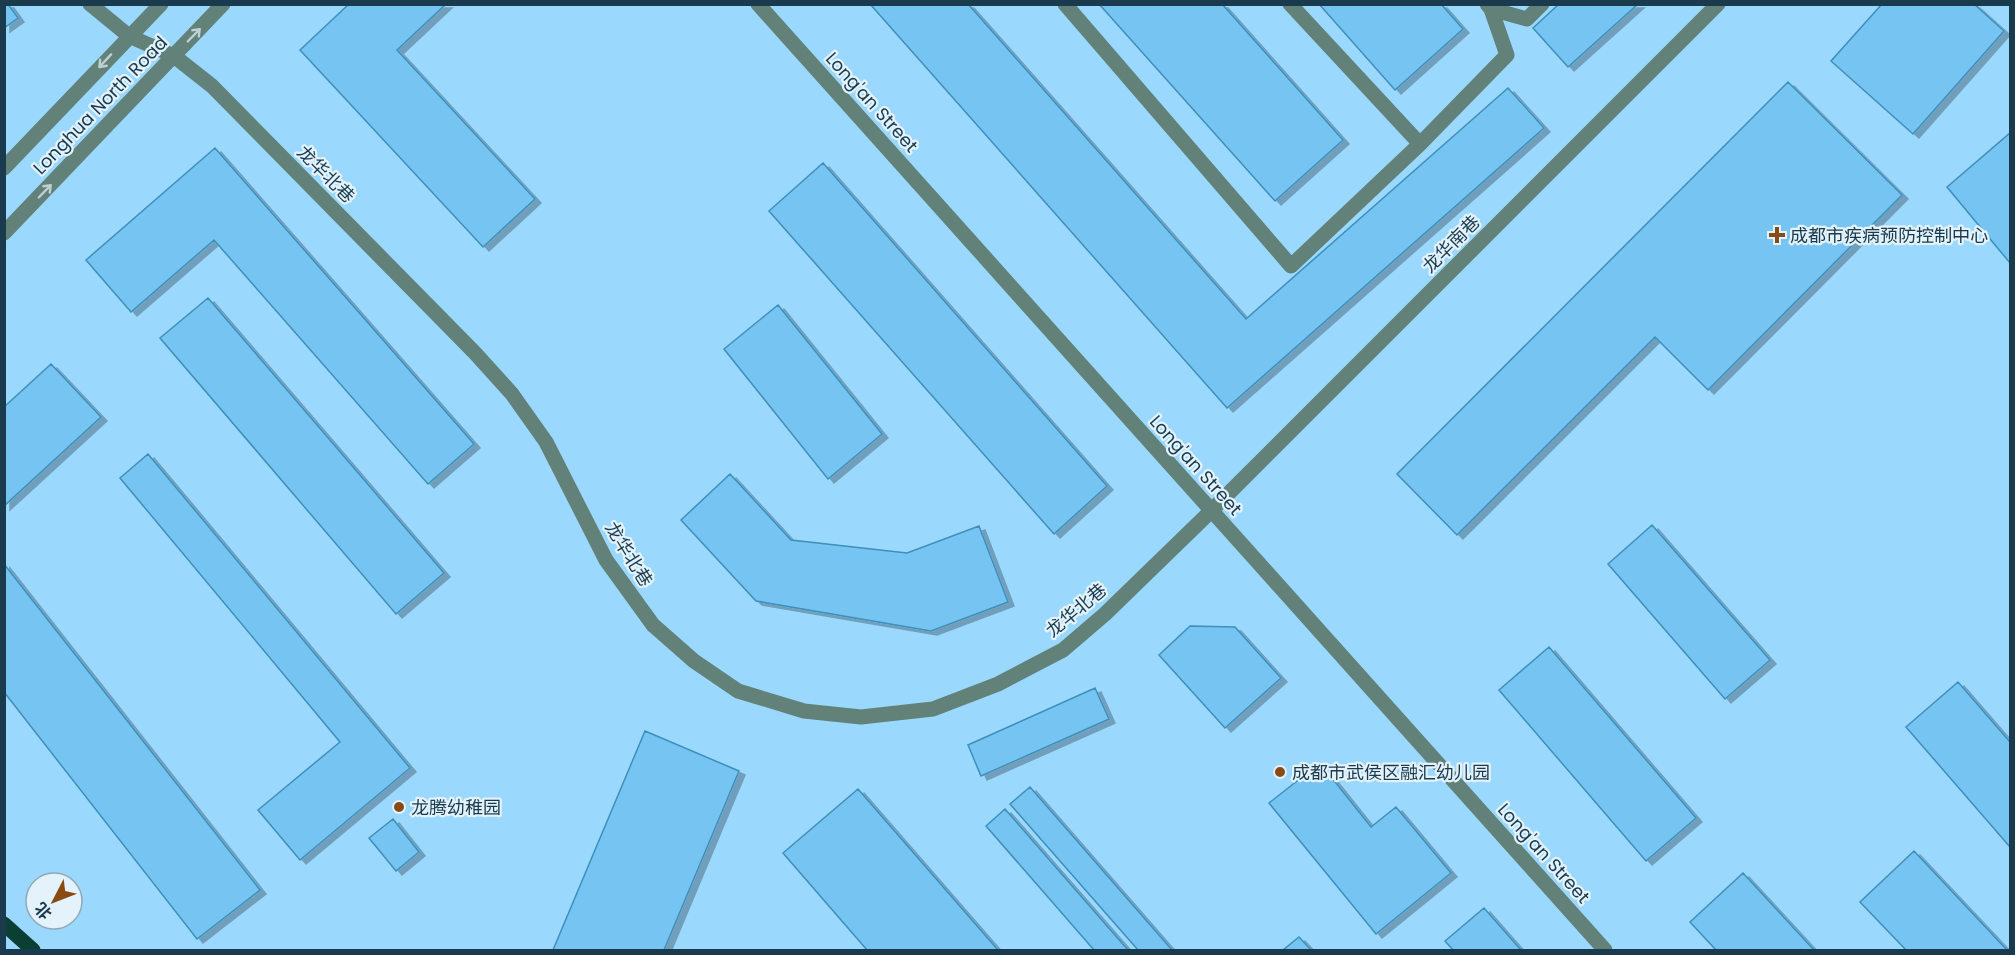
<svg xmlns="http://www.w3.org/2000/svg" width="2015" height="955" font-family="Poppins,'Noto Sans SC',sans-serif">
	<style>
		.building { fill: #75c4f2; stroke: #3f8fba; stroke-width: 1.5; filter: url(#shadow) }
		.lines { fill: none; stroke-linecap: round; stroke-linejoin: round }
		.minor { stroke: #628178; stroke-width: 15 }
		.major { stroke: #0b3f34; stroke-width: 15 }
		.oneway { stroke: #bcd0d4 }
		.poi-dot { fill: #8a4a13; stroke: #e3f2fb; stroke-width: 2 }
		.labels { text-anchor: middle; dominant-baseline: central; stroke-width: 4.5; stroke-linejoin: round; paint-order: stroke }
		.street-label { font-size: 18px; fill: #193b4d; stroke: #e3f2fb }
		.poi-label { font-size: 18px; fill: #193b4d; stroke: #e3f2fb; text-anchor: start }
	</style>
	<defs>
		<filter id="shadow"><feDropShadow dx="6" dy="4" stdDeviation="0" flood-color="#0004"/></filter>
	</defs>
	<rect width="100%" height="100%" fill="#9ad8fd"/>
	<path class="building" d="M4,4H8L18,18L4,28Z
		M349,4H446L397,50L535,199L483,247L300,50Z
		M870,4H968L1246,319L1508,88L1544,128L1227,408Z
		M1099,4H1222L1343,140L1275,201Z
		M1319,4H1441L1463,29L1395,90Z
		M1559,4H1638L1568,67L1533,28Z
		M1882,4H1974L2004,31L1913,134L1831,61Z
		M1788,82L1902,195L1708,390L1655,337L1457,535L1397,474Z
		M2010,133V263L1947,187Z
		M215,148L474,444L428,484L214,240L131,312L86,260Z
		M823,163L1107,486L1054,534L769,211Z
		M208,298L444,573L396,614L160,338Z
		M778,305L882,434L828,479L724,349Z
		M51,364L101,417L4,506V407Z
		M148,454L410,768L300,860L258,810L340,742L120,478Z
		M730,474L791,540L907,553L979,526L1008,602L931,631L756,601L681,520Z
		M1652,525L1770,660L1725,699L1608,564Z
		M4,564L260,890L197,939L4,692Z
		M1190,626L1235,627L1281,678L1225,728L1159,655Z
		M1549,647L1696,818L1646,861L1499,690Z
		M1958,682L2010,742V847L1906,727Z
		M1095,688L1109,719L981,776L968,745Z
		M645,731L739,771L664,950H553Z
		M1320,763L1371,827L1396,807L1451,873L1376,934L1269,803Z
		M1030,787L1172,950H1138L1010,804Z
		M858,789L998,950H867L783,853Z
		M1005,809L1128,950H1094L986,826Z
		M393,819L419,852L396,871L369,838Z
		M1914,851L2007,950H1906L1860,902Z
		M1743,873L1814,950H1716L1690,922Z
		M1484,908L1521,950H1453L1445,941Z
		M1299,937L1311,950H1283Z"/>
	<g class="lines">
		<path class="minor" d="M90,4L129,36L174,56L212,86L475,353L512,394L546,442L606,560L653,625L694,661L738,691L804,711L861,717L933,709L998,684L1063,650L1105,614L1211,511L1718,4
			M758,4L1605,950
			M1065,4L1291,266L1420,144L1507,55L1491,9L1487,4
			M1290,4L1420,144
			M1491,9L1527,19L1542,4
			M4,168L161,4
			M4,233L223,4"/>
		<path class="major" d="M4,924L33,950"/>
	</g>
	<defs><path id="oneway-shaft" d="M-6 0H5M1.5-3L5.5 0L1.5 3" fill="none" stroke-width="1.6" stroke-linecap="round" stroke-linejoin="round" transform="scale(1.5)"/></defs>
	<g class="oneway">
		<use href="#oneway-shaft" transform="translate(194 35) rotate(-46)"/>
		<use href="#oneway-shaft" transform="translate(105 61) rotate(133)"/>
		<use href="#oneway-shaft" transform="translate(45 191) rotate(-46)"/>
	</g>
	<g class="poi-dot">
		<path d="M1774 226h6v6h6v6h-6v6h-6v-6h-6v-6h6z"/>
		<circle cx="1280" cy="772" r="6"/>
		<circle cx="399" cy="807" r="6"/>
	</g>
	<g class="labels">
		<g class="street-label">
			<text transform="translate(872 102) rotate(48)">Long'an Street</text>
			<text transform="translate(100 105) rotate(-46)">Longhua North Road</text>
			<text transform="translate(326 174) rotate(45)">龙华北巷</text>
			<text transform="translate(1451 244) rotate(-45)">龙华南巷</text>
			<text transform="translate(1196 465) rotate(48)">Long'an Street</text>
			<text transform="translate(629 554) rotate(58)">龙华北巷</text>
			<text transform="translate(1076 610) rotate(-40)">龙华北巷</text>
			<text transform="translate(1544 853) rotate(48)">Long'an Street</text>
		</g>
		<g class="poi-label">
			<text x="1790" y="235">成都市疾病预防控制中心</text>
			<text x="1292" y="772">成都市武侯区融汇幼儿园</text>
			<text x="411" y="807">龙腾幼稚园</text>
		</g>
	</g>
	<rect width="2015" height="955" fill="none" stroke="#193b4d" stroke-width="12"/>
	<g transform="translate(54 901) rotate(228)"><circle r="28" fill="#e3f2fb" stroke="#92a9b5" stroke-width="1.5"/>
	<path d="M0-4.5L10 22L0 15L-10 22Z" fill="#8a4a13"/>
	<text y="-9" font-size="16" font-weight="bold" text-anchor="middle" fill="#193b4d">北</text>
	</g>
</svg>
